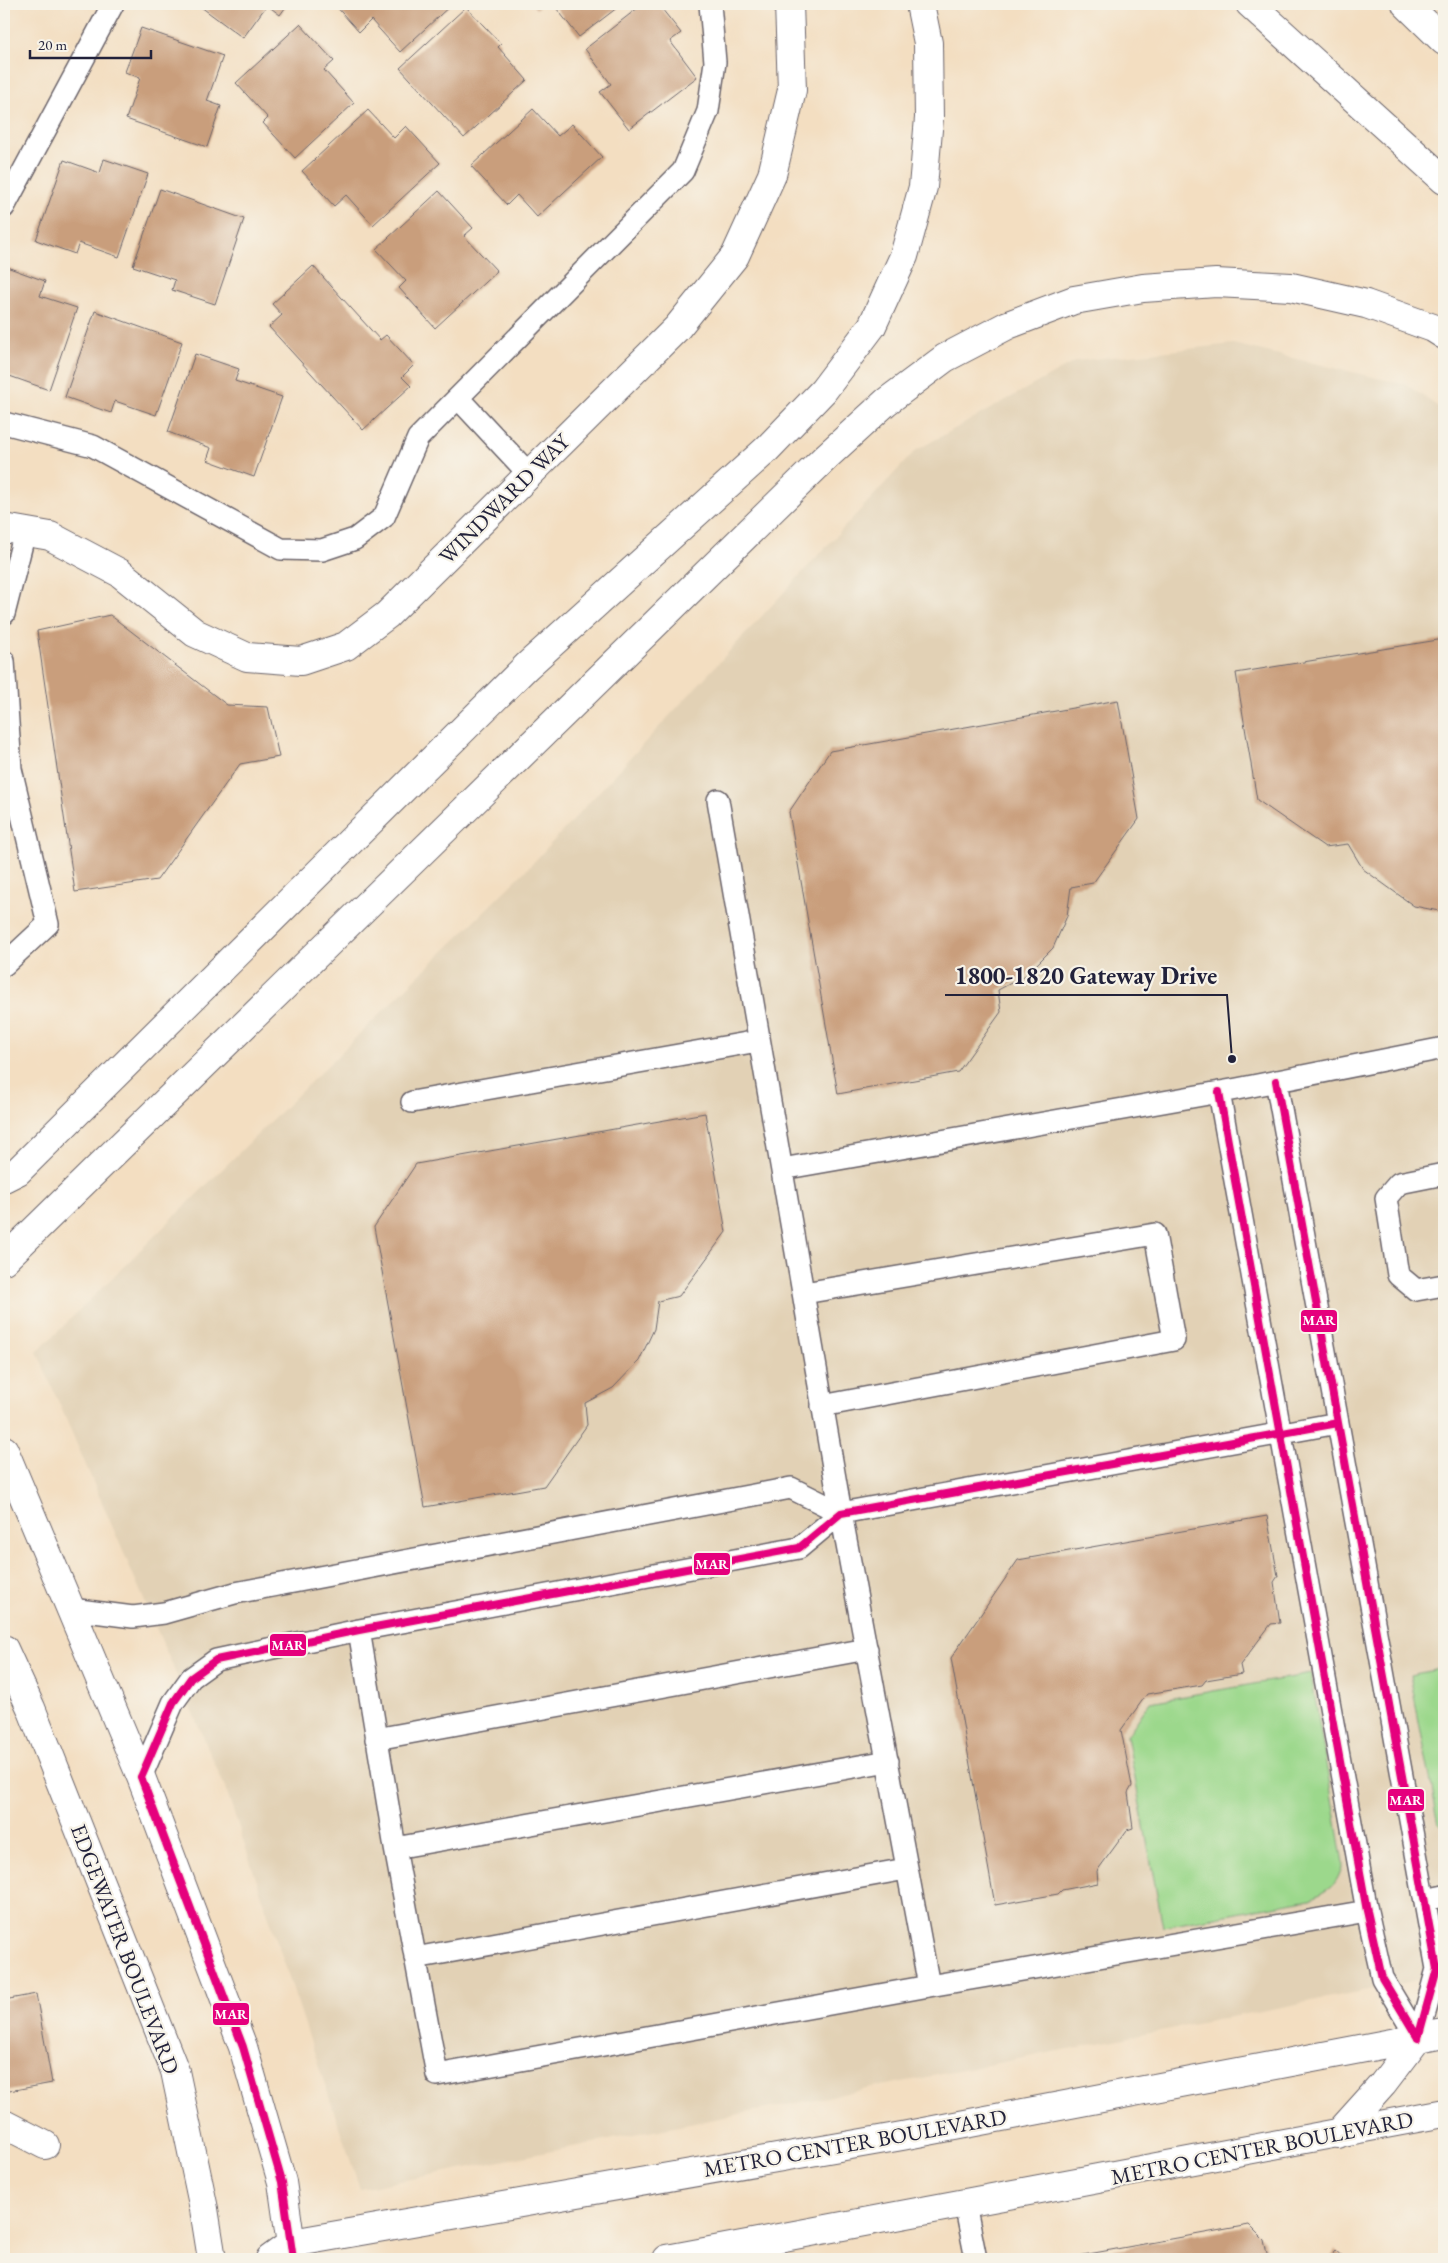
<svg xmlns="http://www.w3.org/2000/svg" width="1448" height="2263" font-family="'EB Garamond',serif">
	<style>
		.built { fill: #e2d1b5 }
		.green { fill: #9cd88c; stroke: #5f7d64 }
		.building { fill: #c99e7b }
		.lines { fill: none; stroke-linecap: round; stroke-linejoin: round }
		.lane-casing { stroke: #6b646a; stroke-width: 24 }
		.street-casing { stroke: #6b646a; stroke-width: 30 }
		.secondary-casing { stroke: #6b646a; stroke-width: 30 }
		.highway-casing { stroke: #6b646a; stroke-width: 30 }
		.lane { stroke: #fff; stroke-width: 21 }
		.street { stroke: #fff; stroke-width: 28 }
		.secondary { stroke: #fff; stroke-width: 28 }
		.highway { stroke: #fff; stroke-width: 28 }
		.bus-1-casing { stroke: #f7f3e8; stroke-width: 11 }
		.bus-1 { stroke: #e5007d; stroke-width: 8 }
		.labels { text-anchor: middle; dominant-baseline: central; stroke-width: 4.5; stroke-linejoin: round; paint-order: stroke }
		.street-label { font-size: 22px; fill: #22223b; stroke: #f7f3e8 }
		.leader { fill: none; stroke: #22223b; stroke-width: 2 }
		.callout-dot { fill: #22223b; stroke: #f7f3e8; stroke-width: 2 }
		.callout-label { font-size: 24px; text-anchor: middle; font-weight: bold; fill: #22223b; stroke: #f7f3e8; stroke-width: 4.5; stroke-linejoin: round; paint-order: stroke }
		.line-badge { stroke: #f7f3e8; stroke-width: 2 }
		.badge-label { font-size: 14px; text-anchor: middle; font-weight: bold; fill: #fff }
	</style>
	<rect width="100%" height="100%" fill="#f7f3e8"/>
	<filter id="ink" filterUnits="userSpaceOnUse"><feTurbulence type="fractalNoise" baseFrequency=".02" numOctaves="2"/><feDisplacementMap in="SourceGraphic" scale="10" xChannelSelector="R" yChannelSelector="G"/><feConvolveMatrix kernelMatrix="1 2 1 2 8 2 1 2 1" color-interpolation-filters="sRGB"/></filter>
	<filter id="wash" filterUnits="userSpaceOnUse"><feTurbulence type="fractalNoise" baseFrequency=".0096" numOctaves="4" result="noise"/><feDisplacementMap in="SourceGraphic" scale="20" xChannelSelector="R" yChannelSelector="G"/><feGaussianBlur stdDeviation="1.12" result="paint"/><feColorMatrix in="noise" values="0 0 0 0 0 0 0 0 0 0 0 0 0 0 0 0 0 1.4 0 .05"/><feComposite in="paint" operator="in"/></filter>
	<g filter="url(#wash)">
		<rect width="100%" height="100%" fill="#f3dec1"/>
		<path class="built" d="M1233,344L1407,385L1444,411V1975L360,2189L227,1792L37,1352L532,864L915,451L1076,361Z"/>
		<path class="green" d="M1444,1668V1829L1439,1825L1410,1675Z
			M1311,1674L1343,1864C1336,1887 1331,1888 1310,1899L1163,1927L1127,1736L1150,1702Z"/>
		<g id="blocks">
			<path class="building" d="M197,4H288L280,15L267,5L243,38Z
				M334,4H452L400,52L371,20L359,32Z
				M532,4H542L536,9Z
				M553,4H622L579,37Z
				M643,4H658L681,33L670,41L697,77L629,129L600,92L611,84L585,49Z
				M466,7L501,44L498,47L527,80L464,138L400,68Z
				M300,24L334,61L324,70L354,103L295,158L263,123L268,118L236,83Z
				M141,28L223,56L207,101L221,106L207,147L126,119L140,78L125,72Z
				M533,109L558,136L572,124L602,157L537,217L517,195L507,205L471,166Z
				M368,110L394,138L406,126L440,163L373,225L346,195L334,206L302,171Z
				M104,159L148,174L119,257L79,243L75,254L36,240L64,160L100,173Z
				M160,189L244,219L215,304L172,290L175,280L133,266Z
				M439,191L473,228L464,236L497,271L435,328L399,288L406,281L376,249Z
				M4,266L45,281L40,296L77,308L49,390L4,374L5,361L4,360Z
				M313,266L380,340L386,335L414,365L402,377L411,386L363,430L269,327L282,315L272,304Z
				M95,311L182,342L156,415L115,401L111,413L65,397Z
				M195,354L239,369L235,381L282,397L254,477L207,460L211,448L168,432Z
				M110,615L227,705L268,707L279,757L240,764L157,880L75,892L37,631Z
				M1444,639V912L1414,906L1363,869L1348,844L1325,847L1257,800L1236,673Z
				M1118,700L1139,819L1093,883L1071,887L1067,916L1053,948L1026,975L998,990L1001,1012L958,1072L838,1094L789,812L830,751Z
				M705,1113L726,1232L679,1296L658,1301L654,1329L639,1361L613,1388L585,1403L587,1425L544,1486L425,1507L374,1227L416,1164Z
				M1267,1516L1278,1576L1274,1582L1280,1623L1271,1624L1240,1665L1242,1674L1206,1680L1202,1685L1147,1694L1121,1730L1132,1786L1128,1793L1133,1828L1127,1830L1097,1871L1098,1883L1062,1890L1058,1894L995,1905L951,1658L1018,1560Z
				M36,1994L52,2083L4,2092V2000Z
				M1249,2225L1264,2240L1268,2259H1071L1072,2257Z
				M1336,2250L1346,2259H1328Z"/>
		</g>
	</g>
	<g filter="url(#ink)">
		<use href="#blocks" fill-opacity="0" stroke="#6b646a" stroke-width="1"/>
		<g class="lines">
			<g class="lane-casing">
				<path id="lane" d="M4,207L113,4
					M458,398L529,474
					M4,423L93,446L281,549L322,550L355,539L384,517L418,438L683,171L708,111L715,62L710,4
					M4,614L25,532
					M4,661L11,769L48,924L4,965
					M718,800L841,1513L929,1986
					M1276,1081L1437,1969L1418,2038
					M1219,1092L1367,1911L1382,1978L1418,2038
					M412,1102L758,1041
					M782,1169L1237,1089L1444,1048
					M1444,1174L1399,1183L1386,1198L1398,1275L1416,1290L1444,1285
					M804,1293L1155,1234L1174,1340L822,1406
					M71,1609L133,1617L164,1613L235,1593L791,1488L841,1513
					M359,1630L395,1848L437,2075L929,1986L1367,1911
					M376,1739L867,1649
					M141,1777L173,1703L191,1678L216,1660L359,1630L799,1548L841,1513L1338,1423
					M395,1848L888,1761
					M1425,1900L1444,1896
					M415,1958L906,1869
					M965,2204L976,2259"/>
			</g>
			<g class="street-casing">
				<path id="street" d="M4,528L50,536L120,573L195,633L247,657L301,661L346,646L387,615L677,328L735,256L772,175L792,90L789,4
					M4,2124L45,2145"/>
			</g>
			<g class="secondary-casing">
				<path id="secondary" d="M4,1450L141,1777L243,2047L282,2182L293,2259
					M4,1649L31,1708L175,2071L204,2209L212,2259
					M1338,2134L1383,2084L1418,2038
					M270,2259L292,2243L902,2136L1444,2033
					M667,2259L1444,2113"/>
			</g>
			<g class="highway-casing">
				<path id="highway" d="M1250,4L1444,180
					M1406,4L1444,41
					M4,1178L18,1171L527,666L766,450L823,391L872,326L904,256L923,187L929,118L928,43L920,4
					M4,1260L827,456L886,402L945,358L1008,325L1074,300L1143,288L1216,283L1291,287L1366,304L1433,328L1444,335"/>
			</g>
			<use href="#lane" class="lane"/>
			<use href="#street" class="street"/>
			<use href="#secondary" class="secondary"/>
			<use href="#highway" class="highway"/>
			<g class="bus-1-casing">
				<path id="bus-1" d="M1276,1081L1437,1969L1418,2038
					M1219,1092L1367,1911L1382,1978L1418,2038
					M141,1777L173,1703L191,1678L216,1660L359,1630L799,1548L841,1513L1338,1423
					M141,1777L243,2047L282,2182L293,2259"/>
			</g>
			<use href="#bus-1" class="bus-1"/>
		</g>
	</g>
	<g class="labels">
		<g class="street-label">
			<text transform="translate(504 499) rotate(-45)">WINDWARD WAY</text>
			<text transform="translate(125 1949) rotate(69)">EDGEWATER BOULEVARD</text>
			<text transform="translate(855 2143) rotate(-10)">METRO CENTER BOULEVARD</text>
			<text transform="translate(1262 2148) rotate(-11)">METRO CENTER BOULEVARD</text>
		</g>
	</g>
	<path class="leader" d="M1232 1059L1227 995H945"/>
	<circle class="callout-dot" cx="1232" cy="1059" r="5"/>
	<g class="callout-label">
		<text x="1086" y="984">1800-1820 Gateway Drive</text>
	</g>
	<g class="line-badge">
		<rect x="1300" y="1309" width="38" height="24" rx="5" fill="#e5007d"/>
		<rect x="693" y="1552" width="38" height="24" rx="5" fill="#e5007d"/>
		<rect x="269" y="1633" width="38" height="24" rx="5" fill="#e5007d"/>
		<rect x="1387" y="1788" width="38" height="24" rx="5" fill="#e5007d"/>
		<rect x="212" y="2002" width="38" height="24" rx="5" fill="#e5007d"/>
	</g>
	<g class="badge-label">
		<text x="1319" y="1325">MAR</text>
		<text x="712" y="1569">MAR</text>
		<text x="288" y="1650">MAR</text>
		<text x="1406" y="1805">MAR</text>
		<text x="231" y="2019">MAR</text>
	</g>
	<rect width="1448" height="2263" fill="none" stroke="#f7f3e8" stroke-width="20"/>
	<path d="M30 50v8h121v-8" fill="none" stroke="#22223b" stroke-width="2.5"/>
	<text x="38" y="50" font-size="15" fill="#22223b" stroke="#f7f3e8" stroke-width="4" paint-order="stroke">20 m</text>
</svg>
